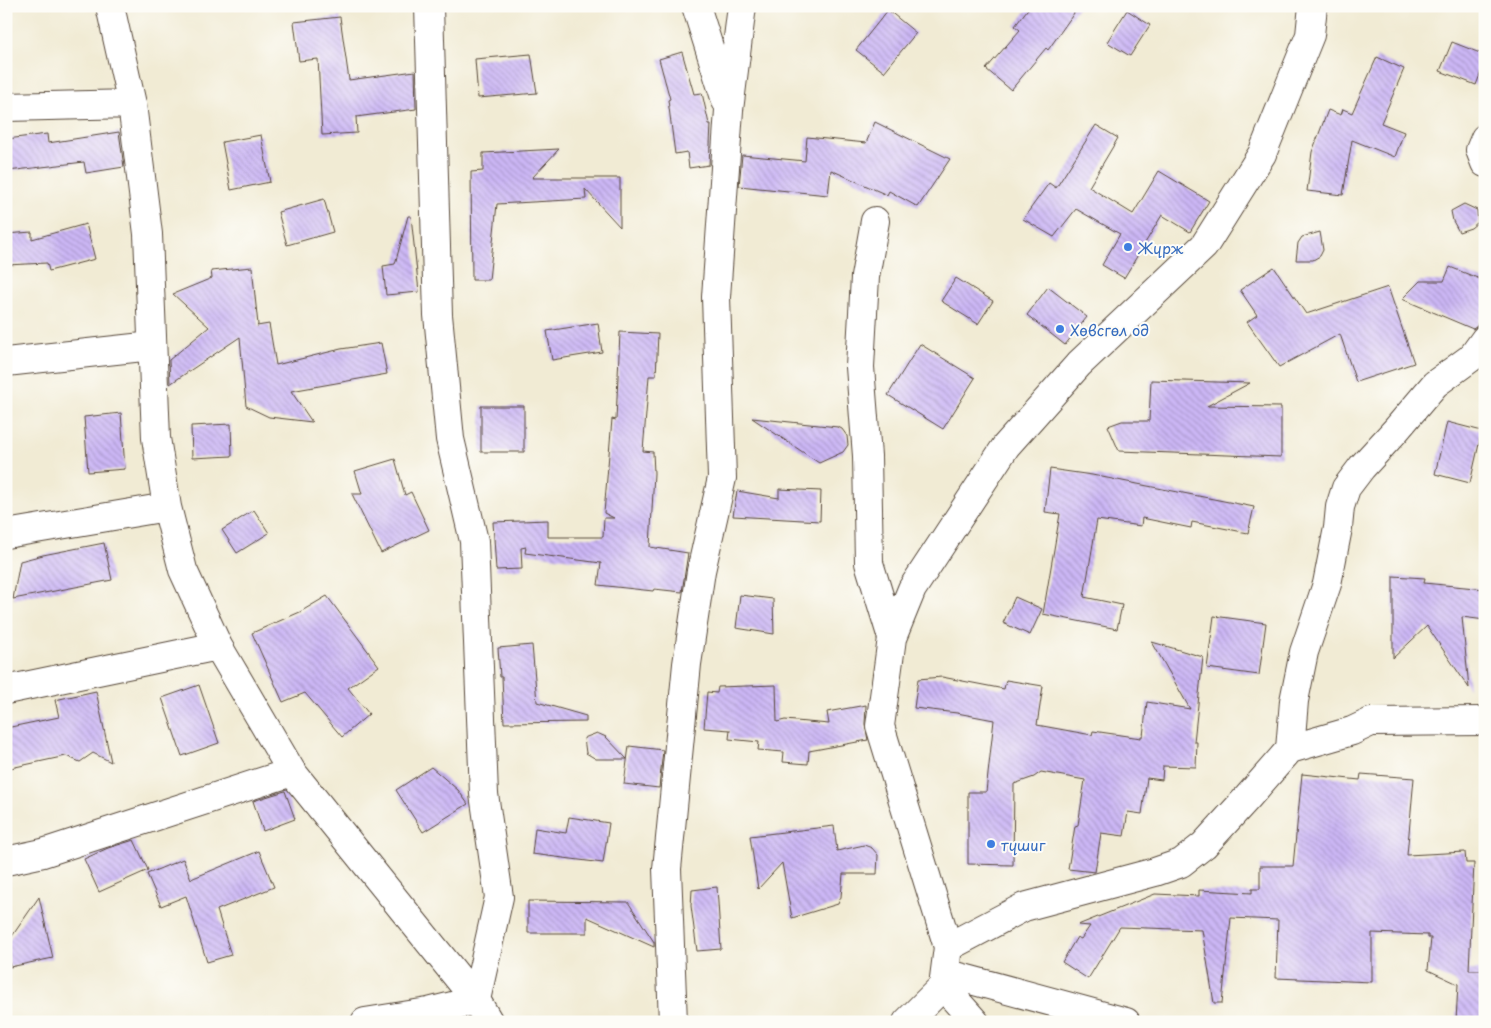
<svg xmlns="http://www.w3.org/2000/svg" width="1491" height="1028" font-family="'Playpen Sans',sans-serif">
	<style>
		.building { fill: url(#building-back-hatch) }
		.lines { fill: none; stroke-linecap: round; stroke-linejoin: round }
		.minor-casing { stroke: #564739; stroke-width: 30 }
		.minor { stroke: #fff; stroke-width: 28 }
		.shop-dot { fill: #3f7fe0; stroke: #fdfcf7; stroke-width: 2 }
		.labels { text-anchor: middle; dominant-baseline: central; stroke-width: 4; stroke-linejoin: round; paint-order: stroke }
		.shop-label { font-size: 15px; fill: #366cbe; stroke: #fdfcf7; text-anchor: start }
	</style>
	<defs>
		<pattern id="building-back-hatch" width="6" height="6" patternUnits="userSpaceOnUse" patternTransform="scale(1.25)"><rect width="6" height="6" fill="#ccb7f6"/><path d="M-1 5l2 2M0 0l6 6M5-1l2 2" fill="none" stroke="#a795c7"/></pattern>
	</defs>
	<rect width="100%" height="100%" fill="#fdfcf7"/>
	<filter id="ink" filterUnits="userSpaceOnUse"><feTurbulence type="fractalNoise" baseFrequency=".02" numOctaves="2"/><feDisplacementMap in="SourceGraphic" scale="10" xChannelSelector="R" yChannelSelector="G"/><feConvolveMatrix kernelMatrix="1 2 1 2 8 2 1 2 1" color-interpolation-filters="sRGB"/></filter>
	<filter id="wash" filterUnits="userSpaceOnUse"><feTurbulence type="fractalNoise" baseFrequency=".0096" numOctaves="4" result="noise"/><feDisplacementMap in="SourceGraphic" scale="20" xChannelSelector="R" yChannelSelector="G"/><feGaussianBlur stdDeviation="1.12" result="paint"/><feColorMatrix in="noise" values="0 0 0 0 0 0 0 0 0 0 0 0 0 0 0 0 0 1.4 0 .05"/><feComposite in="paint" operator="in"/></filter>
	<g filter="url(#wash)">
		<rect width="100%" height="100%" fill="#f1ebd4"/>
		<g id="blocks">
			<path class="building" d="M1030,6H1079L1048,50L1046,48L1011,90L986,69L1020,30L1015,26Z
				M888,10L916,33L884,72L856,50Z
				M1127,10L1150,25L1130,56L1107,42Z
				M340,17L349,80L415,71L416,109L356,117L357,133L322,135L318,59L299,61L294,22Z
				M1452,42L1485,55V62L1476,85L1440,71Z
				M682,52L694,94L702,93L709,124H711L709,165L689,168L687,152L675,154L668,100L670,99L659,59Z
				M531,54L537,93L478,98L475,59Z
				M1377,57L1404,69L1381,123L1404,132L1395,157L1352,140L1343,195L1307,191L1312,152L1328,110L1341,115L1343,109L1352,113Z
				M875,122L950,159L918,207L889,191L887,195L831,170L828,195L739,186L742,155L805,161L807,137L866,143Z
				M1096,125L1118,138L1089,187L1133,214L1159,171L1209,201L1190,232L1162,215L1124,278L1102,265L1120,234L1076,209L1054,237L1023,219L1049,183L1056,188Z
				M119,132L124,167L86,173L84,162L8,171L6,160V149H8L7,139L47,134L48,143Z
				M261,135L270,182L231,190L222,142Z
				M559,149L532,178H620V227L585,189L586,199L497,204L489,280H472L471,172L483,171V153Z
				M324,199L333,232L287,245L278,212Z
				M1464,204L1477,210L1478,222L1471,228L1459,232L1453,221L1451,211Z
				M408,216H411L419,292L386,295L383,266L395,264Z
				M86,224L95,259L49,271L47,263L6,265V234L32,232V239Z
				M1320,232L1323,250L1320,256L1313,260H1296L1298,243L1302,237Z
				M252,267L258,325L257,326L269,324L276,365L341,349L381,343L387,374L291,391L312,422L269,417L246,406L240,337L170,384L169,360L209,327L173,294L212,278L211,271Z
				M1274,267L1306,314L1388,287L1414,363L1356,382L1340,334L1279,367L1247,322L1257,315L1240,290Z
				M1450,267L1485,281V307L1477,326L1473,329L1402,299L1420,281H1444Z
				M956,278L993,301L978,324L941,301Z
				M1048,287L1087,317L1065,345L1027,315Z
				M598,323L602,352L552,360L547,331Z
				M620,332L658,334L656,376H649L643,451L653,452L654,473L650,547L688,553L682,592L654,589L653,591L598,585L601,563L525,553L526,547L521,548L522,569L496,570L493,522L548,520V537H603L604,518H614L604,513L612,419L616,420Z
				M920,344L975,378L943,429L888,395Z
				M1151,380L1250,383L1207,406L1281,407V457L1119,451L1108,426L1122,421H1149Z
				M481,406H524V452H481Z
				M121,413L125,469L88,472L84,417Z
				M752,418L838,427L842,429L847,436L848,445L843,452L819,463Z
				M1447,422L1482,431L1470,483L1435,474Z
				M231,424L232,456L192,458L191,426Z
				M395,459L405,495L411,492L429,530L381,553L352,494H362L355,471Z
				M1050,469L1092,475L1254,507L1248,533L1192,522L1191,528L1142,518L1141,526L1097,520L1084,597L1122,605L1117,629L1043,614L1060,514L1045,512Z
				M779,489L821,491L820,521L733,516L737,491L779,498Z
				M254,510L269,533L237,553L222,530Z
				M104,543L112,580L13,599L20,561L43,555Z
				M1393,576L1425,578L1424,583L1485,589V620L1462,617L1469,688L1427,626L1393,658Z
				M740,595L773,599L774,634L736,628Z
				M327,596L379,666L348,688L369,714L342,737L305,693L283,702L252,633L300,612Z
				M1015,597L1042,609L1030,635L1003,623Z
				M1214,616L1266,623L1259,675L1207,668Z
				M1152,642L1203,657L1194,742H1197L1196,767L1163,766L1162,780L1147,778L1142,814L1128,812L1124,836L1101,833L1095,872L1068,869L1075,826L1078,825L1085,780L1041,772L1034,777L1014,784L1013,865L968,864V792H986L994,720L957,713L914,708L918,679L942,677L1004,689L1006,680L1043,686L1037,725L1092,735L1093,731L1141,738V736H1143L1147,702L1190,709Z
				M532,645L537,702L586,716V722L504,723L502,677H500L498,648Z
				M199,685L219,743L182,756L162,698Z
				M776,685L777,722L785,720L829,724L827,712L866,705L865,724L868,740L809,751L808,764L783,762L784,752L758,750L759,742L729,739L730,730L704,728L707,692L717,693L718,687Z
				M96,691L111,762L93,753L80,762L66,756L6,769V728L59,717L55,700Z
				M597,733L606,737L627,759H596L586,753L584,738Z
				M629,746L663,750L659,788L624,784Z
				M431,767L458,790L468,804L423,832L396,790Z
				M1302,774L1360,780L1361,774L1414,778L1407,855L1465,852L1466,863H1474L1469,970H1485V1022L1456,1021L1458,984L1428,970L1431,938H1428V935L1372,933V982L1276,978L1278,920L1231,918L1222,1003H1214L1202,930L1120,927L1088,979L1062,962L1077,937L1081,939L1090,926L1078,925L1155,894L1199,896V890L1252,893V889H1260V866H1293Z
				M285,791L295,819L263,831L253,801Z
				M569,817L609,823L603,863L532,854L535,828L566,833Z
				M834,826L837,851L864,845L872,848L878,855L877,874H843L841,897L838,904L792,918L782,863L758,889L750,836Z
				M134,840L148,870L99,892L84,859L108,848Z
				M259,851L274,887L217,910L231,955L207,962L186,896L161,906L147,874L183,859L191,879Z
				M717,887L721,949L697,951L691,906L692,890Z
				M39,897L53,958L10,967L6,945Z
				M528,901L628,902L654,942V947L587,917V933H528Z"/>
		</g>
	</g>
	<g filter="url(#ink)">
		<use href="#blocks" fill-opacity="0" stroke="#564739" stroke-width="1"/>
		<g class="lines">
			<g class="minor-casing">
				<path id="minor" d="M110,6L132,104L148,234L156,438L167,507L183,570L218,646L292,772L476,1000L489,1022
					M696,6L726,101
					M6,107L132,104
					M1485,138L1480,150L1485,163
					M875,221L865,277L860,367L867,456L869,563L892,638
					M6,362L152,346
					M6,534L167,507
					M6,690L218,646
					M1290,749L1352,731L1371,722L1485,721
					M6,861L43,853L292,772
					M948,947L1024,907L1155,872L1181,863L1204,845L1248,797L1290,749L1294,701L1304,652L1327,584L1338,528L1340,507L1346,488L1362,467L1396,430L1435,384L1472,357L1485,339
					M945,973L1126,1022
					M943,986L975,1022
					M365,1022L428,1012L476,1000L499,897L484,794L474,541L450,439L438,315L429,6
					M673,1022L667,869L687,664L701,571L722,478L716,297L729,110L742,6
					M907,1022L943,986L948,947L880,726L892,638L912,589L1006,446L1079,364L1204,246L1262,154L1310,35L1313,6"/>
			</g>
			<use href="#minor" class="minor"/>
		</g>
	</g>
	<g class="shop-dot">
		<circle cx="1128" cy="247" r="5"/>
		<circle cx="1060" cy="329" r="5"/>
		<circle cx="991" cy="844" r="5"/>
	</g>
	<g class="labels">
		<g class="shop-label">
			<text x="1138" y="247">Жүрж</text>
			<text x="1070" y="329">Хөвсгөл од</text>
			<text x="1001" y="844">түшиг</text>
		</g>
	</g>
	<rect width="1491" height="1028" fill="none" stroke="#fdfcf7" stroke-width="25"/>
</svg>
